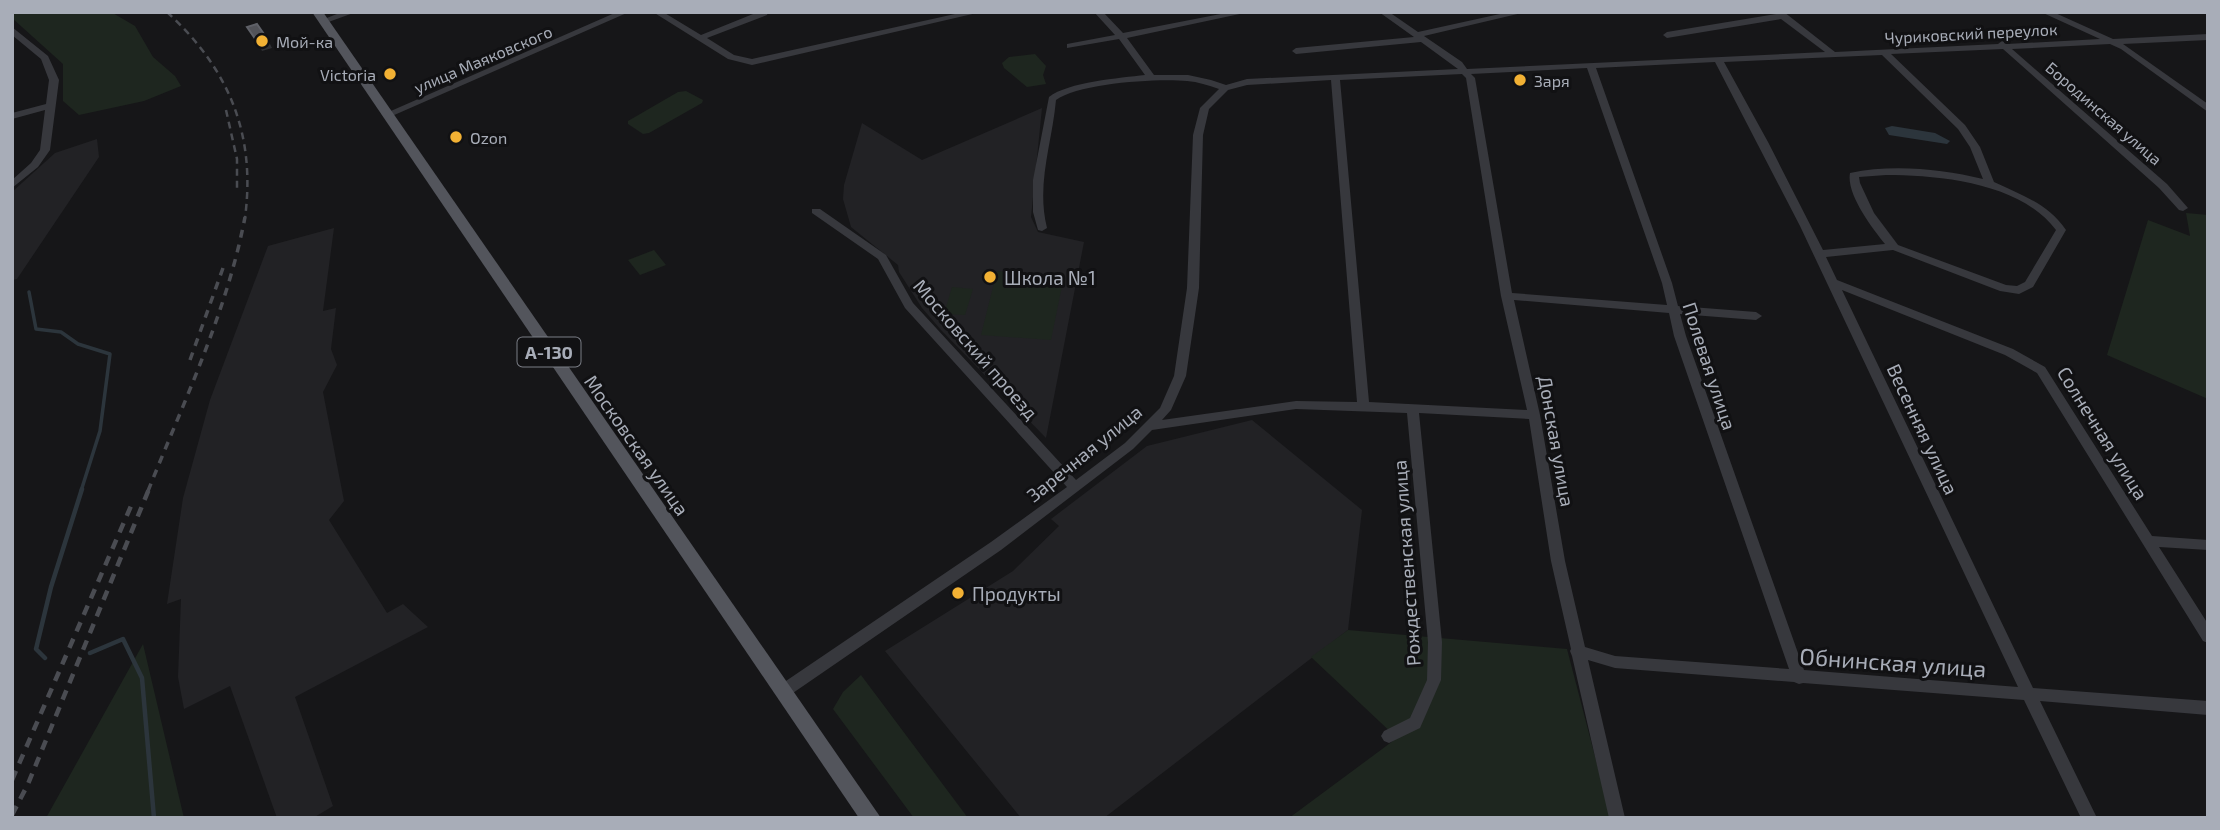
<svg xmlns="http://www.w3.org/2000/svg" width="2220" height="830" font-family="'Exo 2',sans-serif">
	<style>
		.built { fill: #222225 }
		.green { fill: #1e261f }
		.water { fill: #2c353c }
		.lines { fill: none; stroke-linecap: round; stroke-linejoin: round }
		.stream-far1 { stroke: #2c353c; stroke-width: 3.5 }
		.stream { stroke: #2c353c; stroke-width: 4.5 }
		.minor { fill: #37383d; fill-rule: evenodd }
		.major { fill: #53555c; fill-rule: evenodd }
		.rail-far2 { stroke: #4a4c52; stroke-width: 2.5; stroke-dasharray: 7 5; stroke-linecap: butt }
		.rail-far1 { stroke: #4a4c52; stroke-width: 3.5; stroke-dasharray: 8 7; stroke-linecap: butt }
		.rail { stroke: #4a4c52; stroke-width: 4.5; stroke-dasharray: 10 8; stroke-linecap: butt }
		.shaded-wall { fill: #2f3033 }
		.building { fill: #525359; stroke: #5f6168; stroke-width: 2 }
		.poi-dot { fill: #f2b134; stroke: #111113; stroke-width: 2.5 }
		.labels { text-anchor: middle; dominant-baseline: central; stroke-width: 6; stroke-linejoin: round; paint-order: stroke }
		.far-street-label { font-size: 16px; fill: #a8adb8; stroke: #111113 }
		.far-poi-label { font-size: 16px; fill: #a8adb8; stroke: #111113; text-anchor: start }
		.shield { fill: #111113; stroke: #7b7e86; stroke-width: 2 }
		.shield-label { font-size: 18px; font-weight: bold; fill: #a8adb8 }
		.poi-label { font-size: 19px; fill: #a8adb8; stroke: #111113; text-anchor: start }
		.street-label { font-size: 19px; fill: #a8adb8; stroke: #111113 }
		.near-street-label { font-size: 23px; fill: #a8adb8; stroke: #111113 }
	</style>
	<rect width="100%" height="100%" fill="#161618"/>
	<path class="built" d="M1042,108L1031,217L1038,232L1084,242L1046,438L941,330L922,308L899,272L898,265L851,227L843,199L844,185L862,123L922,160Z
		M97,139L99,157L17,279L12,280V192L55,153Z
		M334,228L323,311L336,308L331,349L337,365L323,392L344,501L329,520L387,613L403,604L428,627L295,697L333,806L313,818H277L230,686L184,709L178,677L181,599L167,604L183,498L210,400L268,246Z
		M1252,420L1362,510L1348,630L1104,818H1021L885,651L1013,571L1059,526L1051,519L1147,446Z"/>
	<path class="green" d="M13,12H111L135,26L153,57L175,76L181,86L144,101L79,115L63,101V64L12,18Z
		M1035,54L1046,66L1043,75L1046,84L1027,87L1004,68L1002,63L1009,57Z
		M686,91L703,100L702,103L649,133L643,134L628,124V121L678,92Z
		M2186,213L2208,215V399L2107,355L2148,220L2190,236Z
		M654,250L666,265L640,275L628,260Z
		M997,271L1064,276L1051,340L981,335Z
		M952,287L973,289L965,315L944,314Z
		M1348,630L1567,649L1611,818H1289L1397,738L1311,657Z
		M143,644L184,818H46Z
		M861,675L968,818H914L833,709L843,692Z"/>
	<path class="water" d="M1892,126L1935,133L1950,141L1947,144L1889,135L1885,128Z"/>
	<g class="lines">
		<path class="stream-far1" d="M29,292L36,329L61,332L78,344L110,354L100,431L81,491"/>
		<path class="stream" d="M90,653L123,639L142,678L154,818
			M45,658L36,649L51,587L82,489"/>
		<path class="minor" d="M342,12H356L323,24L319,21Z
			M617,12H629L392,116L389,117L384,114Z
			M653,12H663L701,35L758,12H768L767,15L707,38L734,55L752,59L964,12H981L752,65L728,59Z
			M1094,12H1103L1123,33L1231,12H1249L1127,38L1154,75H1188L1211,80L1226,85L1247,79L1458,69L1421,42L1296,54L1292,51L1296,48L1414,37L1379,12H1389L1418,32L1509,12H1526L1424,36L1462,62L1467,69L1825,52L1781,19L1667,38L1663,35L1667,32L1776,14L1774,12H1784L1835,52L1998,44L2002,41L2007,44L2100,39L2041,12H2053L2113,39L2208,34V40L2123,44L2208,104V112L2121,49L2110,44L2012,49L2167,184L2188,208L2183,211L2179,210L2159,188L2003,49L1891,54L1965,125L1980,147L1994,182C2022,195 2048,204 2066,230L2033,287L2019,294L2000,291L1893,250L1826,257L1837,280L2013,349L2045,367L2152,536L2208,540V550L2159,547L2208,624V643L2203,641L2037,373L2005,355L1842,290L2033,688L2208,701V715L2040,701L2097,818H2081L2024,700L1803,683L1799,684L1794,682L1615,668L1588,660L1625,818H1609L1572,656L1570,651L1571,649L1551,561L1529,419L1419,413L1442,642L1441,680L1420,728L1389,743L1384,741L1381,736L1384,731L1410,718L1427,680L1428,642L1407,413L1296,409L1152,430L1133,449L1001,550L790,695L785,696L780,695L778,690L780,685L991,542L1067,487L905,308L878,259L812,213V209H820L886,255L913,303L1076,480L1125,443L1160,408L1174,376L1187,288L1193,135L1200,108L1219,89C1208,85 1198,82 1187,81C1158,78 1079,83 1056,100C1052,144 1036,184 1047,228L1042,231L1038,230L1033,212V180L1049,97C1068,82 1120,78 1145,75L1119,39L1067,48V44L1115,35ZM1882,55L1958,129L1970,147L1983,179C1941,169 1893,164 1850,173C1846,194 1872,228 1885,244L1823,250L1768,142L1724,62ZM1715,62L1800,226L2018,687L1804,670L1686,336L1680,314L1756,320L1762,316L1756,312L1678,306L1672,283L1596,68ZM1587,68L1662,283L1667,305L1512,293L1475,78L1471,74ZM1462,74L1466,78L1501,296L1527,410L1369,402L1340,80ZM1331,80L1357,402L1296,401L1162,420L1171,410L1186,376L1199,288L1203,135L1209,109L1228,90L1247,85ZM1886,175C1940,175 2021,183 2056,230L2025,282L2017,286L2006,285L1898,245L1874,213L1860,183L1859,177ZM1514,300L1669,313L1674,336L1789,669L1615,656L1585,647L1565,561L1540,415Z
			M12,27L48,56L59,80L50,150L38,167L12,188V180L31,163L40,150L45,110L12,119V113L46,104L49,80L41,59L12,35Z"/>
		<path class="major" d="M312,12H323L881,818H859Z"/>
		<path class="rail-far2" d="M167,12C229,69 256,134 245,218
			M226,110L237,159V189"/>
		<path class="rail-far1" d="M190,360L223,268
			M148,491C184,401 227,312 245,217"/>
		<path class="rail" d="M12,780L131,506
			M12,815L28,784L149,489"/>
	</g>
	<path class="shaded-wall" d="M268,40L272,48L262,51L258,43Z"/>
	<path class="building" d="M257,24L268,40L258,43L247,27Z"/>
	<g class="poi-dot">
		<circle cx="262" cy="41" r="7"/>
		<circle cx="390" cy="74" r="7"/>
		<circle cx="1520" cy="80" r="7"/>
		<circle cx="456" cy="137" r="7"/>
		<circle cx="990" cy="277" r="7"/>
		<circle cx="958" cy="593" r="7"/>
	</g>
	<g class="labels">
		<g class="far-street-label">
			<text transform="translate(1971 33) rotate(-3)">Чуриковский переулок</text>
			<text transform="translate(483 59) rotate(-23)">улица Маяковского</text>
			<text transform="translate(2104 113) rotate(41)">Бородинская улица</text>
		</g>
		<g class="far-poi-label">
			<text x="276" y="41">Мой-ка</text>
			<text x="376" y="74" text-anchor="end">Victoria</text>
			<text x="1534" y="80">Заря</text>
			<text x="470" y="137">Ozon</text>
		</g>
		<rect class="shield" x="517.5" y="337.5" width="63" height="29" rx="5"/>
		<g class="shield-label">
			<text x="549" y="352">А-130</text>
		</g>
		<g class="poi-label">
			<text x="1004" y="277">Школа №1</text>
			<text x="972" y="593">Продукты</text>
		</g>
		<g class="street-label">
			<text transform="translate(976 349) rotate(49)">Московский проезд</text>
			<text transform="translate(1710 366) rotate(72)">Полевая улица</text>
			<text transform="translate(1923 429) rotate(65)">Весенняя улица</text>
			<text transform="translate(2103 433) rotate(58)">Солнечная улица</text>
			<text transform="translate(1557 441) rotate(80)">Донская улица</text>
			<text transform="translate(637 445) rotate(55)">Московская улица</text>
			<text transform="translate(1084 453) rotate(-39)">Заречная улица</text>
			<text transform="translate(1406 563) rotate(-94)">Рождественская улица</text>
		</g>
		<g class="near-street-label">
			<text transform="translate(1893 662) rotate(4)">Обнинская улица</text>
		</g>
	</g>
	<rect width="2220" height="830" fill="none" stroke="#a8adb8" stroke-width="28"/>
</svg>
